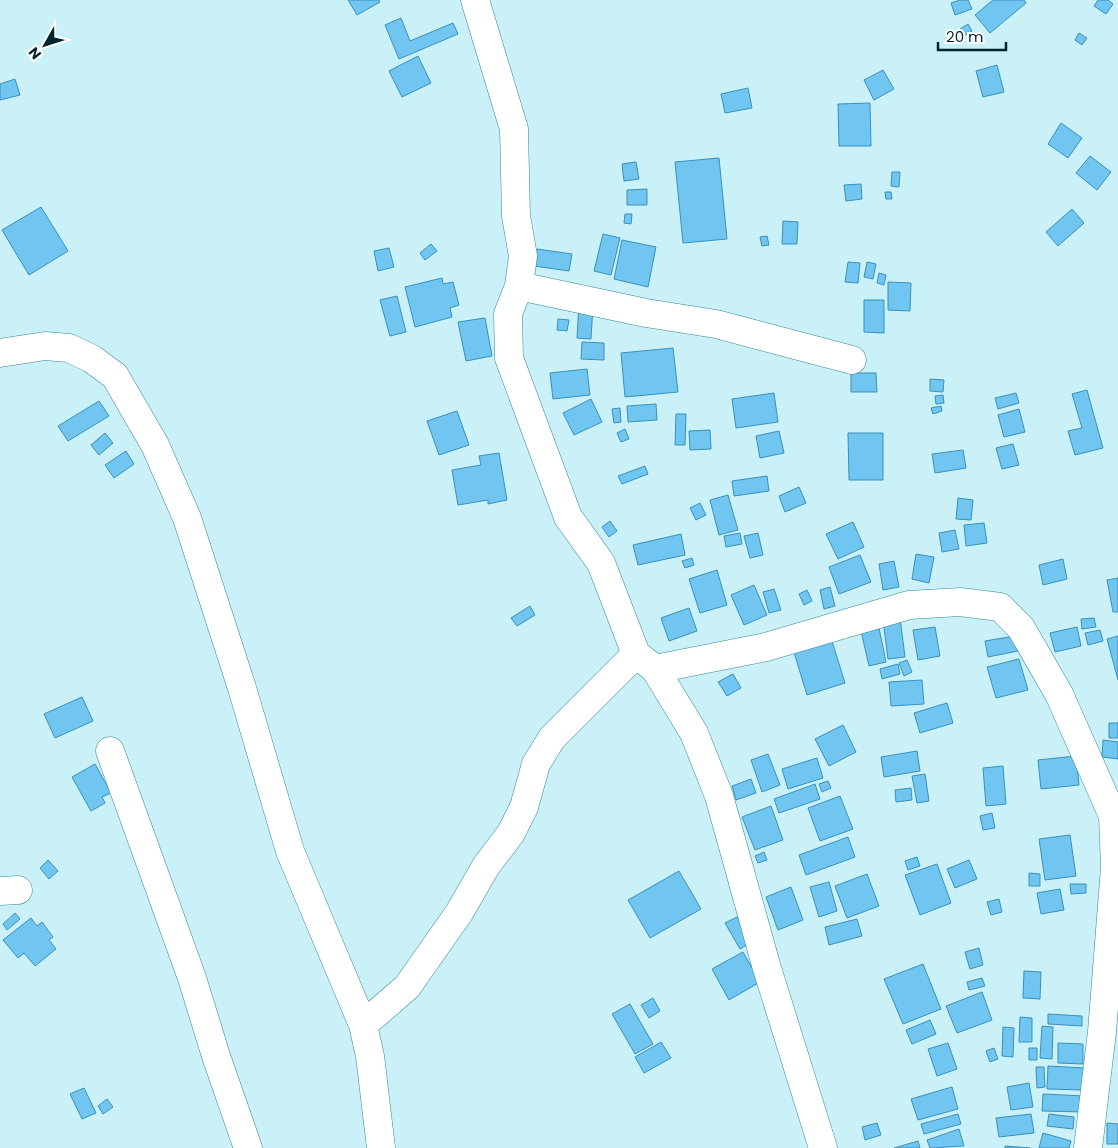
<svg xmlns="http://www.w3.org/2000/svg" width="1118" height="1148" font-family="Poppins,sans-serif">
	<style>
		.building { fill: #70c6f0; stroke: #3991ba }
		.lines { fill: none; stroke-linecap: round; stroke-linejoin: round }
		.minor-casing { stroke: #358897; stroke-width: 29 }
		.minor { stroke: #fff; stroke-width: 28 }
	</style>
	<rect width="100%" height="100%" fill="#caf0f8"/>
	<path class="building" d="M348,0H379L380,2L357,15Z
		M960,0H968L972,9L955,15L951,3Z
		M993,0H1024L1026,3L990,33L975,15Z
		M1098,0H1108L1113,4L1106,14L1094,6Z
		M401,18L410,41L453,23L458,34L399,59L385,25Z
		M968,24L972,31L964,36L960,29Z
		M1079,33L1087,38L1082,45L1075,40Z
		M418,56L431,83L402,97L389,71Z
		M997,65L1004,92L983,97L976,71Z
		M883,70L894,89L874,100L864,80Z
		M15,79L20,95L0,100V84Z
		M748,88L752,108L725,113L721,94Z
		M870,103L871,146H839L838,104Z
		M1061,123L1082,138L1068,158L1048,144Z
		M1090,156L1111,172L1097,190L1076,173Z
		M719,158L727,239L683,243L675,162Z
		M636,162L639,179L624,181L622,164Z
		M892,172H900L899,187L891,186Z
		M861,184L862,199L846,201L844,185Z
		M647,189V205H627V190Z
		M885,192H891L892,199H886Z
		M41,207L68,251L29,275L2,230Z
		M1072,209L1084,223L1058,246L1046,232Z
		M625,214H632L631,224L624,223Z
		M783,221L798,222L797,244H782Z
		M603,234L620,238L611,275L594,271Z
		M767,236L769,245L762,246L760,237Z
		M622,240L656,247L648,287L614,279Z
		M431,244L437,251L425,260L420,253Z
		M389,248L394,267L378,271L374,251Z
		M537,249L572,254L569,271L534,266Z
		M848,262L860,263L858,283L845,282Z
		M867,262L876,264L873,279L864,277Z
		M879,273L886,275L884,285L877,283Z
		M442,278L443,284L453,282L459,305L450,308L452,317L415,327L405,287Z
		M888,282L911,283L910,311L888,310Z
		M397,296L406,332L390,336L380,300Z
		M864,300H884V333L864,332Z
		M579,304L593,305L591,339L577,338Z
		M485,318L492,356L466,361L458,322Z
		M558,319L569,320L567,331L557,330Z
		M582,342L604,343V360L581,359Z
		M673,348L678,392L625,397L621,353Z
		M587,369L590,395L553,399L550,373Z
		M851,373H876L877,392H851Z
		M930,379L944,380L943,392L930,391Z
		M1087,390L1103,448L1075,455L1068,431L1082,428L1072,394Z
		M774,393L778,422L736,428L732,399Z
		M1016,393L1019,403L998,409L995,398Z
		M943,395L944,403L936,404L935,396Z
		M591,399L602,422L574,435L563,413Z
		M99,401L109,416L68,441L58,426Z
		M656,404L657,420L628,422L627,406Z
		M941,406L942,411L933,414L931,408Z
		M620,408L621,422L614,423L612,409Z
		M1019,409L1025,432L1004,437L998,415Z
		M457,411L469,445L439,455L427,421Z
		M676,414H686L685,445H675Z
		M625,429L629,439L621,442L617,433Z
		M710,430L711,449L690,450L689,431Z
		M779,431L784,453L760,458L756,436Z
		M105,433L113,443L99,455L91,445Z
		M848,433H883V480H849Z
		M1013,444L1019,465L1002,469L996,448Z
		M963,450L966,468L935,473L932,454Z
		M126,451L134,464L114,478L105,465Z
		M499,453L507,500L488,504V500L458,505L452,470L481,465L479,456Z
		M645,466L648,474L622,484L618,476Z
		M767,476L769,491L734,496L732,481Z
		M799,487L806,503L785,512L779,496Z
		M728,495L738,530L719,535L710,500Z
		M958,498L973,500L971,520L956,519Z
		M700,503L706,515L696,520L690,508Z
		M610,521L617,531L609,537L602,527Z
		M853,522L864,547L838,559L826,534Z
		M984,523L987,543L966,546L964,525Z
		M955,530L959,549L942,552L939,533Z
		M740,533L742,544L726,547L724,536Z
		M758,533L763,555L750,558L744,536Z
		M681,534L685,555L638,565L633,545Z
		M916,554L934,557L929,583L912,579Z
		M860,555L871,582L839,594L829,567Z
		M692,558L694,565L685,568L682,561Z
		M1063,559L1067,579L1043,585L1039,565Z
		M894,561L899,587L883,590L879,564Z
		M717,570L727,605L700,613L689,579Z
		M1118,578V612H1113L1107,580Z
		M754,585L767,615L744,625L731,595Z
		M830,587L835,606L824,609L820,590Z
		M774,589L781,610L769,613L763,592Z
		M807,590L812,601L804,605L799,594Z
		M530,606L535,615L517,626L511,618Z
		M689,608L697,631L669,641L661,618Z
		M900,618L905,657L888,659L883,620Z
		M1094,618L1096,627L1082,629L1081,619Z
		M935,627L940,656L918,660L913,630Z
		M1077,627L1081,646L1055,652L1050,633Z
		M879,628L886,662L869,666L861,631Z
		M1100,630L1103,641L1088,645L1085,633Z
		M1015,636L1018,651L988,657L985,641Z
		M1118,636V680L1107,639Z
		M831,638L845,683L807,695L793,649Z
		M1019,659L1028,690L996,698L987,667Z
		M907,660L912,672L904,676L899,663Z
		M898,664L900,674L882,679L880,669Z
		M733,674L741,688L727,696L718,682Z
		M922,680L924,704L891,706L889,682Z
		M82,697L93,721L55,738L44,714Z
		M947,703L953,723L920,733L914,713Z
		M1109,723H1118V738H1109Z
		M843,725L856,752L829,766L815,739Z
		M1103,740L1118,742V759L1102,757Z
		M917,751L920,771L884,777L881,757Z
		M768,754L780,785L762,792L751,760Z
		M1076,756L1079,785L1041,789L1038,760Z
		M817,758L823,778L788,789L782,769Z
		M95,764L111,793L102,797L105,803L91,811L72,777Z
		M1003,766L1006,804L986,806L983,768Z
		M925,774L929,801L917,803L912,776Z
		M751,779L756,793L736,800L732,786Z
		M828,781L831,788L822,792L819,784Z
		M815,784L820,799L779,813L774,799Z
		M911,788L912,800L896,802L895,790Z
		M840,796L853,829L820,841L808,808Z
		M771,806L783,840L755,850L742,817Z
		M992,813L995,828L983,830L980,816Z
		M1070,835L1076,876L1045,880L1039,839Z
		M848,837L855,857L806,875L799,855Z
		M764,852L767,860L758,863L755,856Z
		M917,857L920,866L908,870L905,861Z
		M48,860L58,871L49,879L40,868Z
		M969,860L977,879L955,888L947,869Z
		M937,864L951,903L920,915L905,875Z
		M679,871L701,909L650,938L628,900Z
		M1029,873L1040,874V886H1029Z
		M867,874L879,906L847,918L835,886Z
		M829,882L837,911L819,917L810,887Z
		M1070,884H1086V893L1071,894Z
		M791,887L803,920L778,930L766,897Z
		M1060,889L1064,910L1041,914L1037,893Z
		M999,899L1002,912L991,915L987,902Z
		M15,913L20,919L7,930L3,924Z
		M737,917L752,942L740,949L725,923Z
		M31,918L37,926L42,922L53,937L49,940L56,949L35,966L24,953L18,958L3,940Z
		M857,919L862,936L829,945L825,927Z
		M979,948L983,965L970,969L965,952Z
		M743,952L760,982L729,1000L712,969Z
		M923,964L941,1009L903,1024L884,979Z
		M1024,971L1041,972L1040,999L1023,998Z
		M982,978L985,986L969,990L967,982Z
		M982,992L992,1020L957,1033L946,1006Z
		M653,998L660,1011L649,1018L641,1005Z
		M630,1004L653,1044L635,1054L612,1014Z
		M1048,1014L1082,1016V1026L1048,1024Z
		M1020,1017L1032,1018V1042H1019Z
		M930,1020L936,1034L912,1044L906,1030Z
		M1042,1026L1053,1027L1052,1059L1040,1058Z
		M1003,1027L1014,1028L1013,1057L1002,1056Z
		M661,1042L671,1058L644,1073L635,1057Z
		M948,1043L957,1069L937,1076L928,1049Z
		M1058,1043L1083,1044V1064L1058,1063Z
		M994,1048L998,1059L990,1062L986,1051Z
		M1029,1048H1037V1060H1029Z
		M1048,1066L1084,1068V1090L1047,1089Z
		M1036,1067H1044L1045,1087L1037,1088Z
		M1029,1083L1033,1107L1011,1110L1007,1087Z
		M952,1087L958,1109L918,1120L911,1099Z
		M84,1088L96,1113L82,1119L70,1094Z
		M1043,1094L1084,1096V1112L1042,1111Z
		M107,1099L113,1107L103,1114L98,1106Z
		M958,1114L961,1124L924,1134L921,1124Z
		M1031,1114L1034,1133L999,1137L996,1118Z
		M1049,1114L1074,1117L1073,1129L1047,1126Z
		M877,1123L881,1135L865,1140L862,1127Z
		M1107,1123L1118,1124V1144H1107Z
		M959,1129L964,1146L930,1148L927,1140Z
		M1043,1133L1071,1141L1069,1148H1039Z
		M918,1141L920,1148H894Z
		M1005,1146L1030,1148H1005Z"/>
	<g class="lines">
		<g class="minor-casing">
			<path id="minor" d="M475,0L514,129L516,216L523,256L519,286L508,314L509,358L568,517L601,563L636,654L655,669L694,733L719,796L766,965L823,1148
				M519,286L646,313L716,324L852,360
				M0,353L45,346L69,348L92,359L115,376L155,445L187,518L242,688L290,851L363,1025L370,1056L381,1148
				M655,669L766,647L909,605L960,602L1000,607L1021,628L1059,694L1113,816L1115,867L1102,1032L1088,1148
				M110,751L192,978L216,1056L248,1148
				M0,891L18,890
				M363,1025L407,987L459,913L486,866L511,833L524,807L536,764L552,738L636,654"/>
		</g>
		<use href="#minor" class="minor"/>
	</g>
	<g transform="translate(45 45) rotate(231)" stroke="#ffffff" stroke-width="4" paint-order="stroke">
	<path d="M0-4L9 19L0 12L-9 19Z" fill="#01252b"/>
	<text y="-8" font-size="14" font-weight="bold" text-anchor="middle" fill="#01252b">N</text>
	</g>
	<path d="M938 42v8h68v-8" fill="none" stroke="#01252b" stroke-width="2.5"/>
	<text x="946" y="42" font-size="15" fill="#01252b" stroke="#ffffff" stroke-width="4" paint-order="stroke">20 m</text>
</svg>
